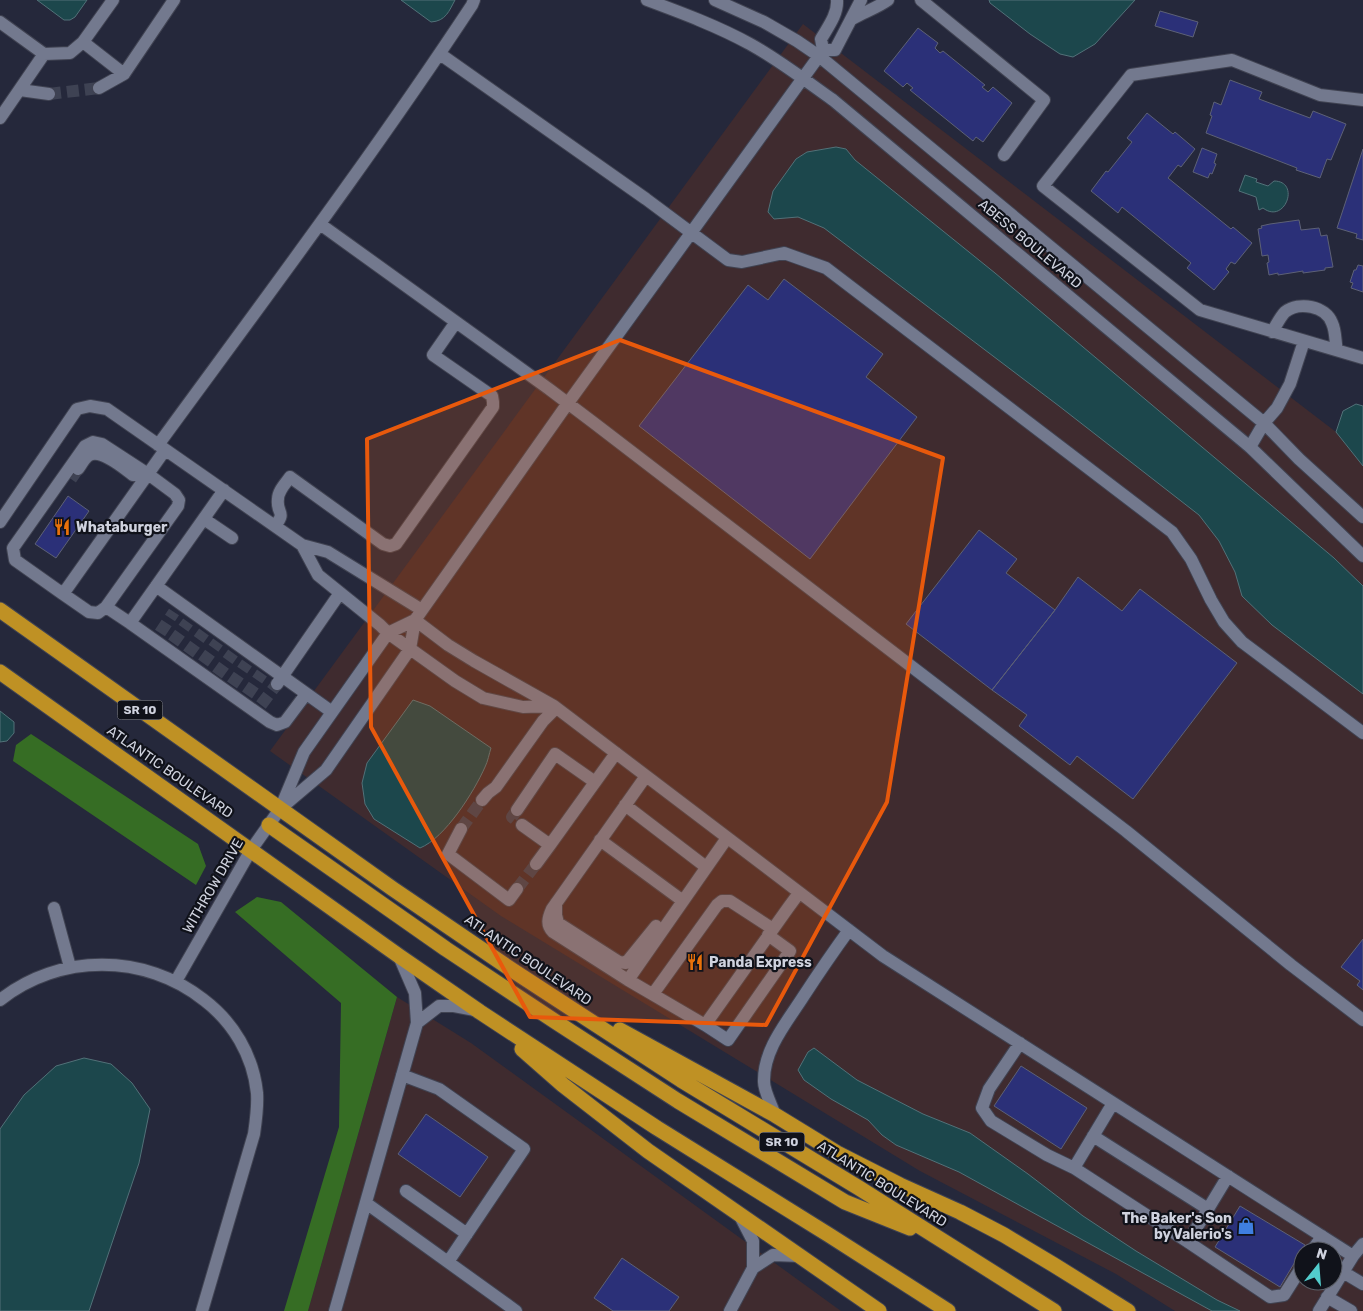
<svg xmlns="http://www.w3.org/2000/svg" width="1363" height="1311" font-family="Rubik,sans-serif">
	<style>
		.commercial { fill: #3f2b2f; fill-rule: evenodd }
		.forest { fill: #366d24 }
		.water { fill: #1c474c; stroke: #527178 }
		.building { fill: #2b3078; stroke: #5d6176 }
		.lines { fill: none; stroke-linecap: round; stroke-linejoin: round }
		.minor-tunnel { stroke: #3e4253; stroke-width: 12; stroke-dasharray: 12 6; stroke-linecap: butt }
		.minor-casing { stroke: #404352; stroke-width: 14 }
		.highway-casing { stroke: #404352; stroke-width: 17 }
		.minor { stroke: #73798e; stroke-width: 12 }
		.highway { stroke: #bf9124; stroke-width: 15 }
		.marked { fill: #e8590c; fill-opacity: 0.2; stroke: #e8590c; stroke-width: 4; stroke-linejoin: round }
		.labels { text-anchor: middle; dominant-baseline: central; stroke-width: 4.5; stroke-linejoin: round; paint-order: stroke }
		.shield { fill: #10121a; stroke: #9698a3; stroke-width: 1 }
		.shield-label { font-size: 12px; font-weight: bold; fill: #cfd2de }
		.street-label { font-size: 14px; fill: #cfd2de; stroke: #10121a }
		.poi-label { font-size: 14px; font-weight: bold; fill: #cfd2de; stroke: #10121a; text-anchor: start }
	</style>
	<rect width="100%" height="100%" fill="#25283b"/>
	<path class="commercial" d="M803,24L1336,432L1363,466V1311H1175L1116,1274L920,1171L501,916L270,751ZM1303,1251H1333V1281H1303Z
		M397,997L471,1043L841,1311H308Z"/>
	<path class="forest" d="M31,734L198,844L206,866L196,885L13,761L16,745Z
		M257,897L281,902L397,997L308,1311H284L339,1127L341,1003L235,912Z"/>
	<path class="water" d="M37,0H87L75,17L70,20H64Z
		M401,0H455C449,11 446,21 431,22Z
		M989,0H1135L1095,44L1073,57L1060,54L1030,34L990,3Z
		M836,147L846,149L855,160L995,273L1334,558L1363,586V694L1272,625L1242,596L1235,572L1219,541L1199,515L1059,406L824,228L798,217L774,219L768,212L773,191L796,159L807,152Z
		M1245,175L1257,179L1256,182L1268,186L1274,181C1301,181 1285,225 1263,208L1259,210L1256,197L1239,191Z
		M1356,404L1363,406V466L1336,432L1343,411Z
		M413,700L430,706L491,748C489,754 488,761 485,767C474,792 445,838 420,848L374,819L365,804L362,783L367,763Z
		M0,711L14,722V733L7,741L0,742Z
		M814,1048L857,1080L923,1114L970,1133L1028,1174L1083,1216L1136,1251L1217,1300L1240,1311H1212L959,1172L896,1145L882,1135L868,1120L831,1099L804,1080L798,1070L808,1052Z
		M84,1058L111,1064L132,1083L150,1109L139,1163L89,1311H0V1129L24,1095L56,1066Z"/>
	<path class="building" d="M1160,11L1198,22L1193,37L1155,26Z
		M918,28L938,43L935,48L940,53L943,51L985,85L982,87L988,92L993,87L1012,103L983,142L976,137L973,141L910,90L913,88L907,83L903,87L884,71Z
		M1230,80L1262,92L1259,99L1310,118L1313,111L1346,124L1331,160L1327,159L1320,178L1296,170L1297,168L1206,133L1212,116L1210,115L1214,102L1221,105Z
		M1147,113L1173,134L1175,132L1195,149L1181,167L1178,165L1168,178L1231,229L1233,227L1252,243L1235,264L1231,262L1226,269L1229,272L1214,290L1187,268L1191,263L1122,207L1118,213L1091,191L1106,171L1108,172L1132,142L1127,138Z
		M1202,148L1217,154L1214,163L1216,164L1212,174L1210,173L1208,178L1193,172Z
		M1363,149V240L1356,238L1357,234L1337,228Z
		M1299,220L1301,230L1319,228L1321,236L1327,235L1333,267L1325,268V270L1303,273V271L1278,275V273L1269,275L1267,263L1269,262L1268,255L1262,256L1258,229L1262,228L1261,226L1270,224Z
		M1358,265L1363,266V292L1351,288L1353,283L1350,282L1354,270H1356Z
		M784,279L883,354L866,377L917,417L810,559L639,426L748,285L768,300Z
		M68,496L89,511L56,558L35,544Z
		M979,530L1017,559L1006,573L1055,610L992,690L906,624Z
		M1078,577L1122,611L1140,589L1237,663L1133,799L1077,756L1070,765L1019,726L1027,715L992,690L1055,610Z
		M1363,939V990L1357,985L1360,981L1341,967Z
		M1021,1066L1087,1108L1061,1149L994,1106Z
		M426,1114L488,1157L460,1197L398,1154Z
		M1240,1206L1305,1245L1280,1287L1215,1247Z
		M622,1258L679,1297L669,1311H613L594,1298Z"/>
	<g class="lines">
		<path class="minor-tunnel" d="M49,94L99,88
			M71,479L78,469
			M160,633L174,612
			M173,643L188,622
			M188,654L204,632
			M203,663L218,642
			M217,675L233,653
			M232,685L247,663
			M247,695L262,673
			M261,705L277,684
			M517,810L512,817L522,825
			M461,829L482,800
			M517,889L536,864"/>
		<g class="minor-casing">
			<path id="minor" d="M647,0C682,13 717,26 750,44C779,60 806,81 833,100L1250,447L1363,556
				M715,0L764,22L797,41L819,56L1264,423L1299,459L1363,517
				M921,0L1044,100L1004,155
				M852,19C864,12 877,8 888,0
				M0,22L44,54L0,118
				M83,42L124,74L174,0
				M823,50H835L861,0
				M44,54L70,53L83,42L113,0
				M440,54L646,199L728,260L742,262L784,253L826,268L1172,532L1191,559L1211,600L1224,622L1242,642L1363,733
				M99,88L124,74
				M20,90L49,94
				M1363,100L1320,95L1232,60L1131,75L1043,186L1200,310L1363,358
				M320,224L549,389L594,423L1126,831L1291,965L1363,1020
				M1272,332C1276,326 1280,317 1285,312C1299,301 1326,306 1332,323C1336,331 1335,342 1337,350
				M158,445C264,300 373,155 472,5L474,0
				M1250,447L1264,423L1277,408L1290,384L1304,341
				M78,469C81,465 84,459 88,456C100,447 123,468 133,475L148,474
				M224,490L130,623L270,722L277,725L285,722L306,694
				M204,519L232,538
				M0,522L77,409L90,406L107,409L302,545L328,552L422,610
				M275,526C287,511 276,514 278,499C278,491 285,484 290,477L383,544L390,546L396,544L493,407V402L492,396L433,355L456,322
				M302,545L318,575L380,625L388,633L455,681L483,698L523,707L554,706
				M156,586L332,712
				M63,594L89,612L98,613L106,607L178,506L179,500L175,494L148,474L102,444L93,442L85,446L13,548L15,560L63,594L165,450
				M106,607L130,623
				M415,620L448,645L474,661L554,706L883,956L1353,1256
				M277,684L340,593
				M646,776L552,909C548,918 546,925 553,932L628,980L727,838
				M482,800L488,793L496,787L543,721L556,708
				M625,805L706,867
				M281,807L304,752L388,633L415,620
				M517,810L555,754L595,782
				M522,825L550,845L616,753
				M461,829L448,854L509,900L517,889
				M600,840L683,901
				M536,864L550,845
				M556,903V915L558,923L619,962L626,963L656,926
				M54,908L70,967
				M768,935L790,951L728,1040L705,1025L788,908L799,893
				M628,980L705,1025
				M176,981L251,850L280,809L326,770L410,649L415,620L568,403L819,56L823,50L821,39C828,27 838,14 837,0
				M653,994L717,905L722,901H730L773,929
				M0,1000C59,953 145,953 204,1000C233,1022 253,1055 257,1093C258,1107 256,1120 254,1134L202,1311
				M417,1023L439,1006H454L475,1010
				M1020,1043L989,1089L982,1108L991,1121L1047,1155L1074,1168L1188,1242L1270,1297L1284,1295L1303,1265
				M402,1075L439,1089L524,1149L448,1262
				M775,1115C772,1106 764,1091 764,1082C763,1050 787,1022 803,997C818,974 833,952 849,930
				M1093,1136L1208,1209
				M1074,1168L1113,1103
				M406,1191L467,1234
				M366,1203L516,1311
				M739,1214L753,1241V1268
				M1188,1242L1228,1176
				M1312,1251L1322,1236
				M1343,1272L1363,1284
				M1327,1297L1351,1311
				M335,1311L417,1023L415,993L399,956
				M730,1311L753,1268L773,1255L800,1256
				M1319,1311L1353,1256L1363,1244"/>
		</g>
		<g class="highway-casing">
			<path id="highway" d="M0,610L393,889L512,970L681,1080L859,1188L1054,1311
				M0,672L399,956L480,1012L657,1128L829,1235L948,1311
				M269,825L446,949L556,1022L678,1101L845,1202L910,1228
				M620,1030L775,1115L837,1153L900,1185L960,1212L1004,1235L1054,1265L1128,1311
				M522,1049L563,1085L648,1151L879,1311"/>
		</g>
		<use href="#minor" class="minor"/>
		<use href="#highway" class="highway"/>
	</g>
	<path class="marked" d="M620,340L943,458L887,802L766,1025L530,1017L371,727L367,439Z"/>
	<defs>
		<g id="restaurant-bare" transform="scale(1.35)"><path d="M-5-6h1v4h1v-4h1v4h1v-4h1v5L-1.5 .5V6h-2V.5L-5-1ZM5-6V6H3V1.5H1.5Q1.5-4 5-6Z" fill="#e8710a" stroke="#10121a" stroke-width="2.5" paint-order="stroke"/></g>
		<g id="shop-bare" transform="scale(1.35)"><path d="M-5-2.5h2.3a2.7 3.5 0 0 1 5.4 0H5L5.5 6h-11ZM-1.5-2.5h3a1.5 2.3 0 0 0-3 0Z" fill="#3f7fe0" stroke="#10121a" stroke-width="2.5" paint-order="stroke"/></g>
	</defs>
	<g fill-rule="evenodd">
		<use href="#restaurant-bare" x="62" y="527"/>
		<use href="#restaurant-bare" x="695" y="962"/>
		<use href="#shop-bare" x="1246" y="1226"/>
	</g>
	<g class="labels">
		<g class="shield">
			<rect x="117.5" y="700.5" width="45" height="19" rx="4"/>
			<rect x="759.5" y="1132.5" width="45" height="19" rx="4"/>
		</g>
		<g class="shield-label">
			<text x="140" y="710">SR 10</text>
			<text x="782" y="1142">SR 10</text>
		</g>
		<g class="street-label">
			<text transform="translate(1030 244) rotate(40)">ABESS BOULEVARD</text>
			<text transform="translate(170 772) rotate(35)">ATLANTIC BOULEVARD</text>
			<text transform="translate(213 886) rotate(-60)">WITHROW DRIVE</text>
			<text transform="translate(528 960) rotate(34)">ATLANTIC BOULEVARD</text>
			<text transform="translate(882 1184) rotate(32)">ATLANTIC BOULEVARD</text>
		</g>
		<g class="poi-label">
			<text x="76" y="527">Whataburger</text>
			<text x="709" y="962">Panda Express</text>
			<text x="1232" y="1218" text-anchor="end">The Baker's Son<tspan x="1232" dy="16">by Valerio's</tspan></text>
		</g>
	</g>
	<g transform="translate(1318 1266) rotate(17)"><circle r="24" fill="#10121a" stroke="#5c5f68"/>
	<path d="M0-4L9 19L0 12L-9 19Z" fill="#52cdcd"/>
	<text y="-8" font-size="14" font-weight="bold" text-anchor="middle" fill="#cfd2de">N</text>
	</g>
</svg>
